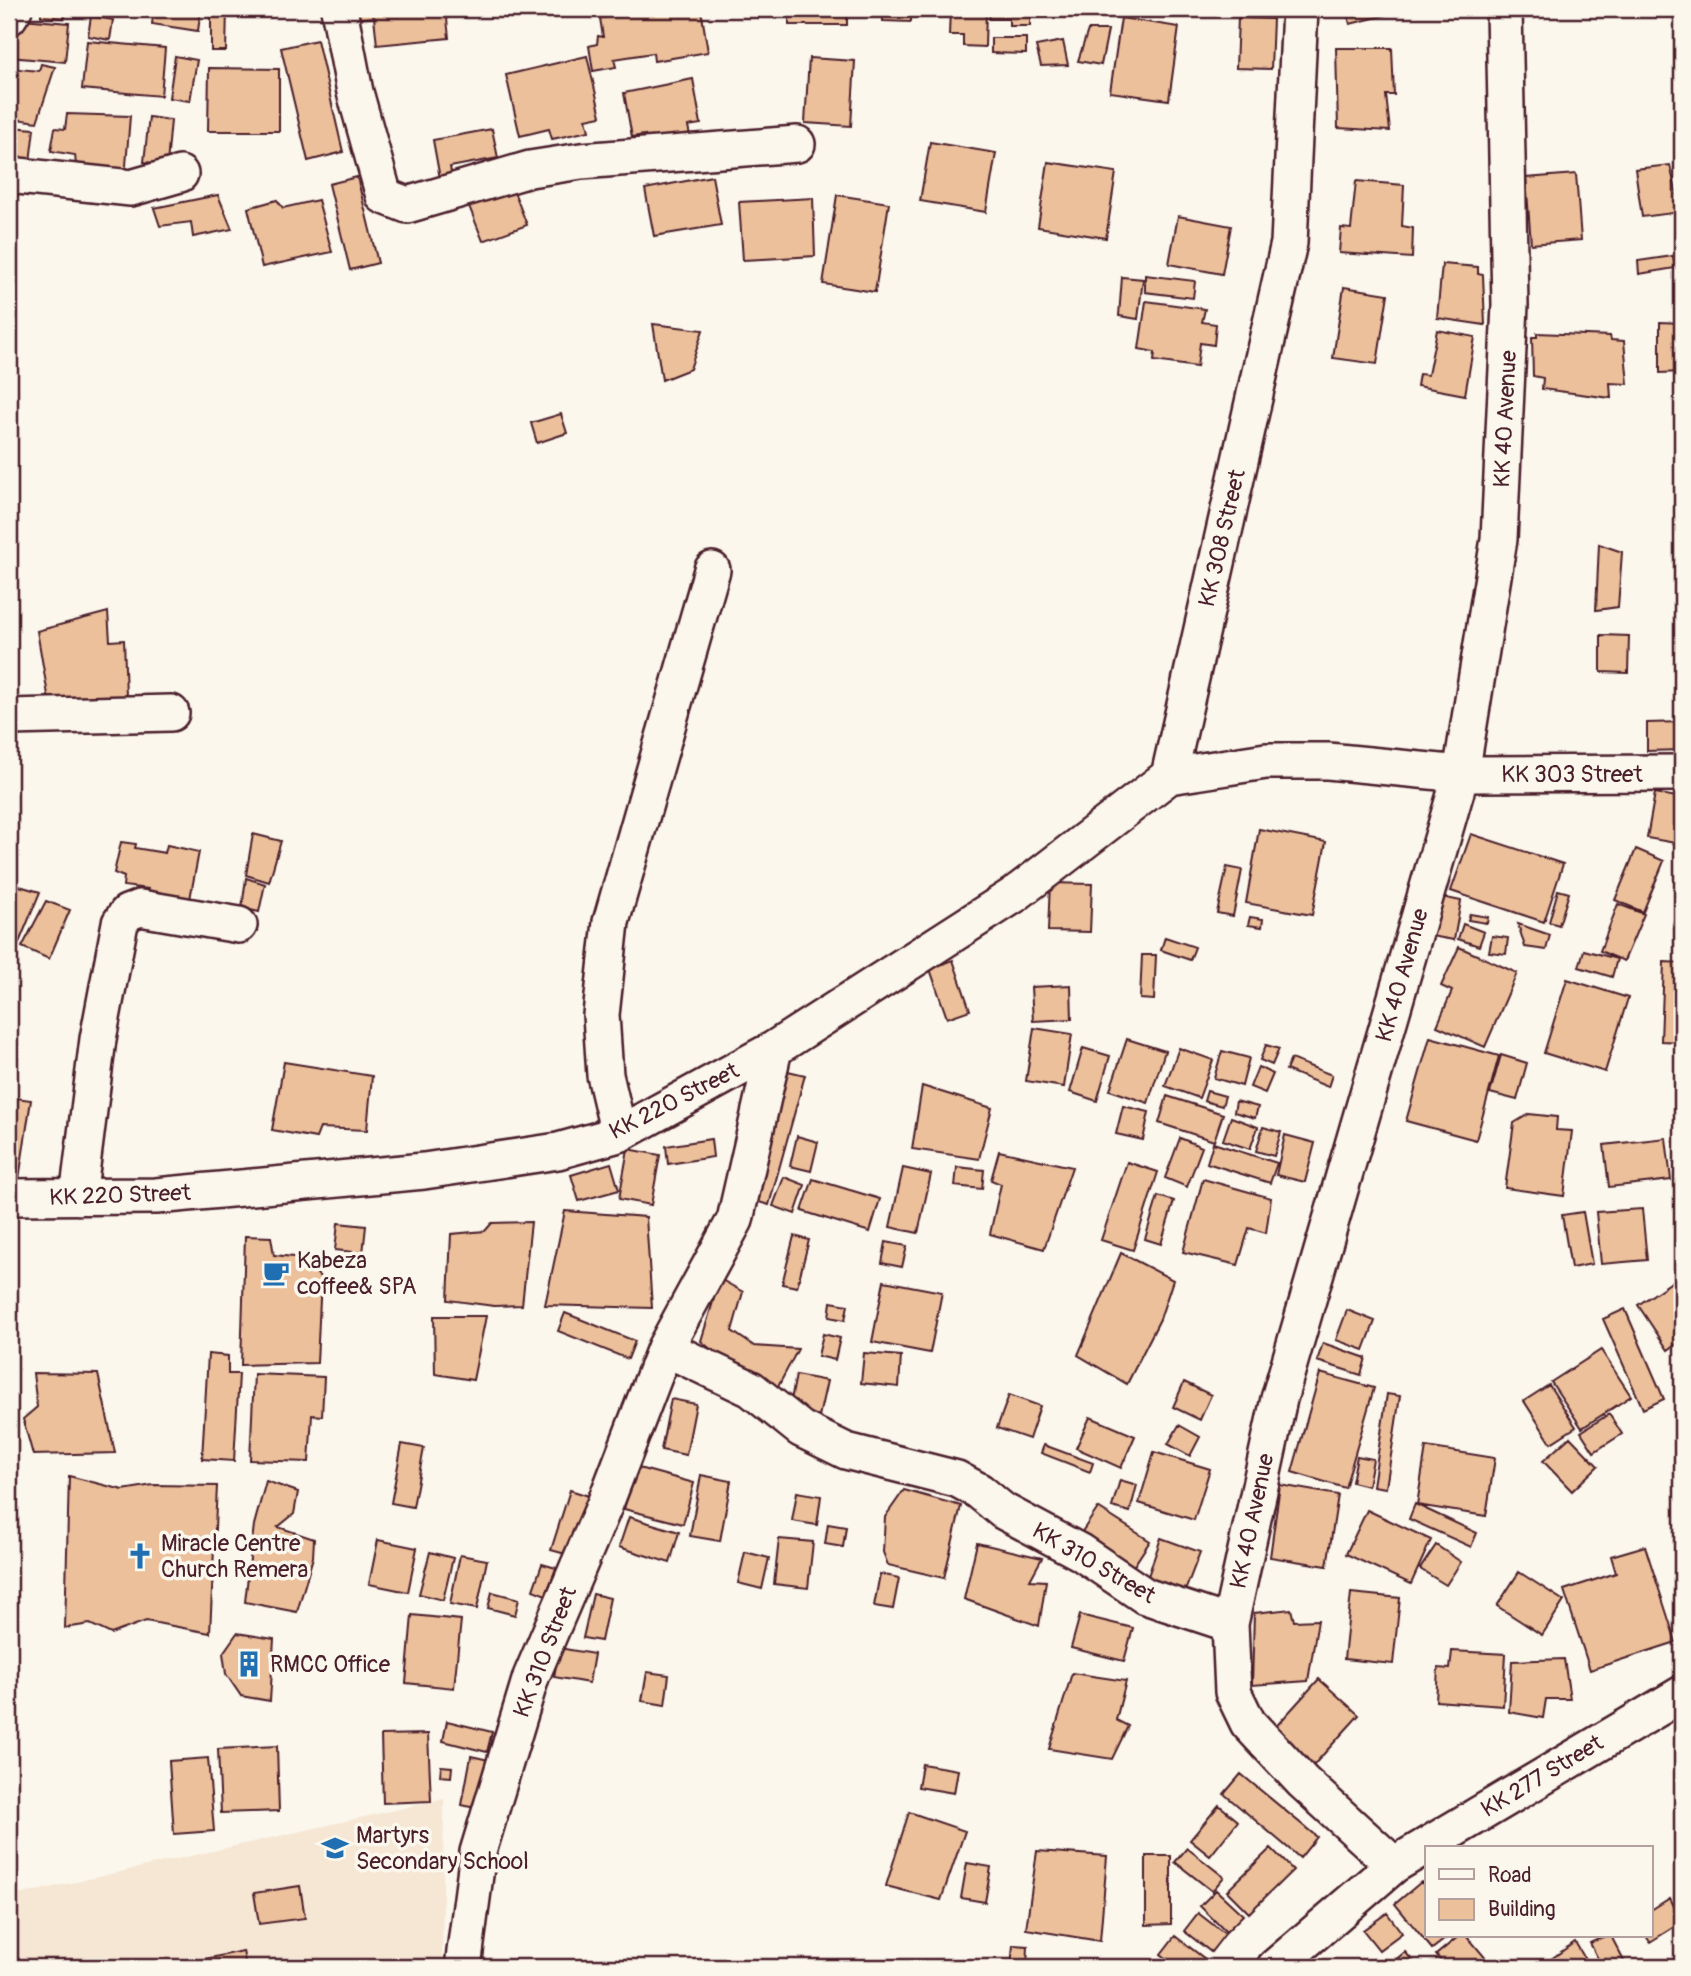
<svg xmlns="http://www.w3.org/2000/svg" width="1691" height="1976" font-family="Pangolin,sans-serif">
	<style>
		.built { fill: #f6e6d4 }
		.building { fill: #ebc09b; stroke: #4a1f2b; stroke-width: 2 }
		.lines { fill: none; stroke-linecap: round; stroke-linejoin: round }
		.street-casing { stroke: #4a1f2b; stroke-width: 40 }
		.street { stroke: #fbf7ec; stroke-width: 35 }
		.labels { text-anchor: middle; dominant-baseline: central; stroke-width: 7; stroke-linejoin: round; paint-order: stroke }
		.street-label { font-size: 23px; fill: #4a1f2b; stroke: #fbf7ec }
		.poi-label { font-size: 23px; fill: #4a1f2b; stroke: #fbf7ec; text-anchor: start }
	</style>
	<rect width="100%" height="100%" fill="#fbf7ec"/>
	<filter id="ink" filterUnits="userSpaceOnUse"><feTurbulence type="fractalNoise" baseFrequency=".0143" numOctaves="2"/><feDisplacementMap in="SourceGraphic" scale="14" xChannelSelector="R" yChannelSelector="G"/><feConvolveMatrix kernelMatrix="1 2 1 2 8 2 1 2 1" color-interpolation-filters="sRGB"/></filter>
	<g filter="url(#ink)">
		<path class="built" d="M444,1799L442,1967H9V1897Z"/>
		<path class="building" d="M41,9H66L65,18L41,16Z
			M154,9L184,12V9H201L198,31L152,24Z
			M211,9H227L226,51H211Z
			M355,9H446L449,38L377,45L374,17L356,19Z
			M657,9H701L708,52L654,61L653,53L614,59L616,67L593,71L589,46L597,44L598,36L603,37L600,18Z
			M789,9H847V25H789Z
			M883,9H911V22L883,21Z
			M950,9H986L985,47L963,46V35H949Z
			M989,9H1030V26H1009V19H989Z
			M1177,9H1231V15Z
			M1346,9H1406V10L1350,24Z
			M91,16L113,20L110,40L88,36Z
			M10,18L69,23L65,62L9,57Z
			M1121,18L1179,27L1169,100L1110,92Z
			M1238,18L1273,19L1271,69L1236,68Z
			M1088,30H1108L1101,65L1078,61Z
			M991,38H1026V54L991,53Z
			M317,40L343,152L308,161L281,48Z
			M87,41L165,48L161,96L82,89Z
			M1063,41L1068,65L1041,66L1036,46Z
			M1336,48H1392L1394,95H1386L1390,131L1338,128Z
			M175,56L197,60L190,101L169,98Z
			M587,56L601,116L586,119L589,131L552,139L549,129L520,136L506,75Z
			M809,58L855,61L851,126L805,123Z
			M41,64L55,67L37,122L9,118V68L39,71Z
			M209,68L279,69V131H208Z
			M693,79L701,124L688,126L691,140L648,148L645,135L632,137L624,93Z
			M67,114L130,116L125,178L77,175L75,155L51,151L55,128L65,129Z
			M149,117L171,120L167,164L144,162Z
			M11,127L34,129L30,162L9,160Z
			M492,129L498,158L450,167L453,182L441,184L433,140Z
			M930,142L996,153L986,212L920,201Z
			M1048,162L1116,172L1106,238L1038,227Z
			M1670,165L1681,212L1642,217L1635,169Z
			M1576,174L1581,240L1531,244L1526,178Z
			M712,176L721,225L654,236L645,189Z
			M357,177L378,263L350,270L329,184Z
			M1356,181L1404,185L1402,226L1413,228L1412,258L1339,253L1341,228L1351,229Z
			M513,189L527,225L483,241L469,206Z
			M218,195L232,229L193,237L191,222L160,226L154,208Z
			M837,195L889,203L875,292L823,284Z
			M813,198L815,256L743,260L739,202Z
			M277,200L283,208L318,200L332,252L262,267L248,208Z
			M1178,216L1231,226L1222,274L1169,264Z
			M1673,256L1675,268L1639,274L1638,261Z
			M1442,264L1478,267V274L1483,275L1485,325L1437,318Z
			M1145,275L1195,281L1193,298L1145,292Z
			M1122,277L1143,279L1138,319L1119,316Z
			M1344,287L1388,294L1377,364L1333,358Z
			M1146,301L1205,309L1202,322L1216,324L1214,345L1200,343L1197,367L1154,361L1155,352L1139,349Z
			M1660,322L1682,323V372L1660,373Z
			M653,324L703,330L690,369L662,380Z
			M1437,330L1475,337L1465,395L1417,386L1419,374L1428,375Z
			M1537,333L1610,336L1611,340L1624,341L1628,384L1610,383L1611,398L1542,389L1543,378L1533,376L1532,337H1537Z
			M1682,377V393L1678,394L1675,378Z
			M561,414L567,433L537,443L531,423Z
			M1599,544L1622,552L1618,607L1596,610Z
			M108,612L110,641L124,640L126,696L49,701L37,631Z
			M1601,635L1629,636L1628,673L1601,672Z
			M1682,722V750L1647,751V723Z
			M1655,793L1682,798L1681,844L1647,838Z
			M1259,829L1326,842L1312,915L1246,903Z
			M253,834L281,841L269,882L246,875Z
			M1471,834L1563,864L1544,922L1451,891Z
			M121,842L136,844L135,848L165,853L167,845L199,852L189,904L148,896V889L123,886L124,877L114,873Z
			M1636,849L1664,861L1643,912L1615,900Z
			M1227,867L1242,870L1233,916L1217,913Z
			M246,878L265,884L259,912L242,908Z
			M9,883L40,892L9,967Z
			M1050,883L1092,884L1090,932L1048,931Z
			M1558,890L1569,893L1559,925L1549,922Z
			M1432,895L1461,901L1454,940L1425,935Z
			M46,901L70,910L49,959L22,947Z
			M1618,904L1644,914L1624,961L1600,951Z
			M1678,911L1682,913V928L1673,925Z
			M1470,914L1488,917L1487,923L1468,920Z
			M1250,917L1263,919L1262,927L1248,925Z
			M1463,924L1484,932L1479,946L1458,939Z
			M1518,924L1550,935L1546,950L1525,947Z
			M1492,936L1508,938L1506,954L1489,952Z
			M1165,937L1195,947L1190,960L1161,950Z
			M1459,947L1517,973L1485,1047L1437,1026L1452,991L1441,986Z
			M1584,950L1617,959L1612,977L1579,967Z
			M1142,955H1156L1154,1000L1140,999Z
			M953,960L970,1010L947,1018L930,969Z
			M1664,962L1682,963V1042L1661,1041Z
			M1567,979L1628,998L1605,1072L1544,1053Z
			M1071,985L1072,1019L1033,1021L1031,987Z
			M1034,1028L1072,1034L1064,1087L1026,1081Z
			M1430,1037L1499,1056L1476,1140L1406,1121Z
			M1127,1039L1165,1051L1148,1103L1110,1090Z
			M1266,1045L1279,1049L1272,1065L1260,1060Z
			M1083,1048L1110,1056L1097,1101L1070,1092Z
			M1179,1048L1213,1060L1199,1098L1165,1086Z
			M1222,1051L1249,1058L1242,1086L1214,1078Z
			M1501,1055L1527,1063L1517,1100L1490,1093Z
			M1291,1059L1332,1075L1328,1087L1286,1070Z
			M284,1062L372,1076L367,1130L320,1128L316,1138L272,1130Z
			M1258,1067L1273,1074L1265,1093L1250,1087Z
			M788,1071L805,1075L769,1205L752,1200Z
			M922,1086L992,1108L979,1159L912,1149Z
			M1207,1091L1225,1096L1222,1106L1204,1101Z
			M1167,1096L1223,1114L1214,1141L1159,1123Z
			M9,1097L31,1100L19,1179L9,1175Z
			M1236,1101L1258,1107L1255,1118L1234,1112Z
			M1123,1106L1149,1112L1143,1140L1116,1134Z
			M1529,1114L1557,1117L1556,1130L1572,1131L1564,1196L1505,1188L1514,1123Z
			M1231,1117L1258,1127L1250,1149L1223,1140Z
			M1263,1127L1281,1132L1274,1156L1256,1151Z
			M1285,1135L1315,1143L1305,1182L1276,1175Z
			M797,1136L818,1142L811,1171L790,1166Z
			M1180,1138L1202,1147L1187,1187L1165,1178Z
			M1666,1138L1671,1180L1609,1187L1604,1145Z
			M711,1139L713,1157L668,1164L666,1146Z
			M1213,1143L1277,1163L1270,1183L1207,1163Z
			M628,1149L660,1155L651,1205L619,1199Z
			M999,1151L1072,1167L1044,1249L990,1234L1001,1184L991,1180Z
			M1127,1162L1158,1172L1133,1250L1101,1240Z
			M611,1163L619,1190L579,1201L571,1175Z
			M957,1167L984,1170L982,1189L955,1186Z
			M903,1168L931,1174L918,1233L890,1227Z
			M784,1177L805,1185L795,1214L773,1206Z
			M813,1179L880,1199L870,1232L802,1211Z
			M1203,1179L1271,1198L1266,1233L1249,1228L1238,1265L1183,1252Z
			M1158,1196L1174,1201L1161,1244L1145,1239Z
			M1642,1209L1647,1260L1601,1264L1596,1212Z
			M565,1211L646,1217L652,1308L545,1305Z
			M1583,1212L1592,1264L1571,1268L1562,1215Z
			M531,1222L522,1305L494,1306L448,1300L451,1234L485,1231L492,1223Z
			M338,1223L366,1226L363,1253L335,1250Z
			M245,1236L271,1237L274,1255L314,1259L316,1273L321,1278L317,1363L241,1365Z
			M794,1236L809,1240L797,1287L782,1284Z
			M886,1242L907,1246L902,1267L882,1263Z
			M1121,1253L1173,1280L1160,1319L1127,1384L1078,1355Z
			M1682,1275V1340L1668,1350L1638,1305Z
			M720,1279L743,1292L732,1331L754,1346L798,1349L771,1400L701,1341Z
			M884,1281L942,1292L930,1353L872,1342Z
			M831,1302L848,1305L845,1320L829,1317Z
			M1625,1309L1664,1399L1643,1409L1603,1319Z
			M1347,1310L1375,1321L1364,1350L1336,1340Z
			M565,1313L635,1341L628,1359L558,1331Z
			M434,1316H486L473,1380L435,1374Z
			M823,1334L840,1338L835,1360L818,1356Z
			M1323,1343L1366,1358L1361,1375L1317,1361Z
			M1601,1350L1631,1396L1582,1428L1551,1382Z
			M864,1353L901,1356L899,1387L861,1383Z
			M208,1354L228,1356V1374H239L234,1461L202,1459Z
			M33,1373L98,1374L115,1453L33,1455L23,1419L37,1407Z
			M1320,1373L1374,1388L1345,1488L1292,1472Z
			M254,1374L324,1377L322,1416L312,1415L309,1462L250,1460Z
			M796,1375L827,1381L818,1421L788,1415Z
			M1184,1382L1211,1395L1200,1420L1173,1407Z
			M1549,1385L1576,1427L1551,1443L1524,1401Z
			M1387,1394L1400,1396L1386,1488L1373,1486Z
			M1009,1395L1040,1406L1029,1439L997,1428Z
			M671,1399L696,1404L686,1455L661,1450Z
			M1609,1414L1622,1434L1594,1452L1581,1432Z
			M1090,1417L1135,1436L1121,1468L1076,1448Z
			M1179,1425L1200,1437L1190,1456L1168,1444Z
			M1570,1437L1598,1466L1572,1491L1543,1461Z
			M402,1444L424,1448L413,1507L391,1503Z
			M1044,1445L1093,1463L1090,1472L1041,1453Z
			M1426,1447L1495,1458L1486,1516L1417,1505Z
			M1154,1452L1210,1469L1194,1520L1139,1503Z
			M1357,1456L1373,1459L1368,1486L1352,1482Z
			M635,1467L694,1483L683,1524L624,1509Z
			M701,1475L731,1481L720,1541L690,1536Z
			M69,1476L123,1490L153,1485L217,1486L210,1633L146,1621L111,1634L90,1624L65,1628Z
			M1120,1480L1137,1485L1130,1512L1112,1507Z
			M266,1481L298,1492L294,1514L278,1527L314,1539L313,1557L297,1612L245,1602L254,1525Z
			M1280,1485L1338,1495L1327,1566L1270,1557Z
			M570,1490L592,1497L573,1556L551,1550Z
			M904,1490L961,1506L944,1578L888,1565L883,1552L885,1517Z
			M797,1492L821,1496L817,1525L792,1521Z
			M1415,1504L1477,1533L1471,1547L1409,1519Z
			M1098,1508L1150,1541L1129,1573L1077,1539Z
			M1367,1510L1431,1540L1411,1584L1346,1554Z
			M629,1517L679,1532L670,1563L619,1547Z
			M828,1524L846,1527L843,1547L825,1544Z
			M1161,1538L1200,1552L1182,1599L1145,1585Z
			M779,1539L813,1542L808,1588L774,1584Z
			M378,1540L417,1548L408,1592L369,1584Z
			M977,1543L1042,1558L1030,1580L1046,1581L1039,1626L964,1599Z
			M1436,1545L1461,1562L1446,1585L1420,1569Z
			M1645,1546L1676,1642L1590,1670L1564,1590L1616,1573L1611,1556Z
			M430,1552L453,1558L443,1600L419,1594Z
			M745,1552L769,1558L762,1589L738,1583Z
			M460,1555L487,1560L477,1609L450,1604Z
			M542,1564L556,1568L546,1595L533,1590Z
			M1519,1572L1564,1601L1542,1635L1497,1606Z
			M880,1574L899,1578L893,1609L874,1606Z
			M492,1592L519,1599L515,1615L488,1608Z
			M1351,1593L1400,1598L1393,1664L1344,1659Z
			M593,1594L610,1598L601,1641L583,1638Z
			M1291,1609L1294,1621L1318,1620L1308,1681L1252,1685L1254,1613Z
			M412,1615L461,1620L454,1688L406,1683Z
			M1080,1615L1133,1628L1124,1661L1071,1648Z
			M237,1633L274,1639L270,1701L241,1696L226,1674L223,1653Z
			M559,1648L594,1654L589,1683L554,1677Z
			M1452,1651L1506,1654L1503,1706L1436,1701L1438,1668L1450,1669Z
			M1564,1659L1570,1699H1546L1543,1718L1509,1712L1512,1661Z
			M647,1672L669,1675L665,1705L642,1701Z
			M1072,1673L1126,1681L1116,1720L1128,1726L1112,1759L1049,1749Z
			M1319,1679L1359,1715L1311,1768L1271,1732Z
			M447,1721L492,1732L487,1752L443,1741Z
			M428,1734L431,1801L383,1803L381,1735Z
			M277,1746L279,1811L221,1813L218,1749Z
			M471,1756L489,1760L479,1809L462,1805Z
			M208,1758L214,1831L174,1834L169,1761Z
			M922,1764L958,1770L954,1793L918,1787Z
			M441,1766L452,1767L451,1777L440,1776Z
			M1241,1774L1317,1837L1300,1858L1224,1794Z
			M1219,1805L1238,1821L1210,1856L1190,1840Z
			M909,1812L965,1831L941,1900L886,1886Z
			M1187,1848L1224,1877L1212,1891L1175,1862Z
			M1271,1848L1293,1870L1249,1913L1227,1891Z
			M1037,1851L1107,1856L1100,1941L1026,1929Z
			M1146,1856H1171V1924L1146,1925Z
			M967,1863L991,1867L985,1902L961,1898Z
			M1421,1882L1427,1888V1936H1449L1432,1949L1395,1904Z
			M300,1886L305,1918L259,1924L254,1893Z
			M1216,1890L1243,1915L1226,1932L1200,1906Z
			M1670,1898L1682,1922L1650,1942L1646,1936H1651V1910Z
			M1198,1913L1225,1934L1211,1952L1184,1931Z
			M1387,1913L1402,1933L1379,1950L1363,1930Z
			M1175,1936L1205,1959L1198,1967H1178L1161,1954Z
			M1459,1936H1467L1493,1967H1446L1436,1955Z
			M1605,1936H1611L1627,1967H1602L1590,1943Z
			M1575,1942L1590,1967H1540Z
			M1013,1945L1028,1946L1027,1967H1011Z
			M243,1951L246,1967H168Z
			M1405,1952L1414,1962L1407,1967H1387Z"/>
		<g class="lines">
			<g class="street-casing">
				<path id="street" d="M339,9L355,92L384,196L407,205L530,169L581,161L797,144
					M1300,9L1289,243L1169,776L1266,761H1328L1461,774L1682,773
					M9,17L14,9
					M9,175L131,188L180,174
					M9,717L171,713
					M619,1134L605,1075L601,1015L611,922L712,570
					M9,1197L156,1196L424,1171L558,1151L619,1134L774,1049L1014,895L1169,776
					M78,1197L98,1039L120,923L127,913L140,908L239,925
					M665,1348L751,1389L801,1429L846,1451L957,1479L979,1491L1003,1511L1080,1552L1145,1596L1230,1624
					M1394,1865L1303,1782L1248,1723L1233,1692L1230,1624L1279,1399L1461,774L1499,539L1510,305L1504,9
					M463,1967L478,1852L531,1677L605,1504L665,1348L735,1220L774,1049
					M1275,1967L1394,1865L1682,1694"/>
			</g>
			<use href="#street" class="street"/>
		</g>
	</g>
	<defs>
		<g id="cafe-bare" transform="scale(2.1)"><path d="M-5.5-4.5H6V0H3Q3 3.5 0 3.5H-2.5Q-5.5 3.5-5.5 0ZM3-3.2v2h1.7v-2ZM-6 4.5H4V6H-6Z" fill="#1f6fb2" stroke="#fbf7ec" stroke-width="2.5" paint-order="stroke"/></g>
		<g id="church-bare" transform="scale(2.1)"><path d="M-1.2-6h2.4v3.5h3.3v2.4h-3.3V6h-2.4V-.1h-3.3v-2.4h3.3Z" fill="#1f6fb2" stroke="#fbf7ec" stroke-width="2.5" paint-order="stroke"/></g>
		<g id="building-bare" transform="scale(2.1)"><path d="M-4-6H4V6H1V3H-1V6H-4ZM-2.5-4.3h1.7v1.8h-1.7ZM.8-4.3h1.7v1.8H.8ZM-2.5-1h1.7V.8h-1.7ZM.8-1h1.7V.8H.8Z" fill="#1f6fb2" stroke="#fbf7ec" stroke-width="2.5" paint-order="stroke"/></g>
		<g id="school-bare" transform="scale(2.1)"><path d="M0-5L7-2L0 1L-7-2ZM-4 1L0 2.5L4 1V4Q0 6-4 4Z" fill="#1f6fb2" stroke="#fbf7ec" stroke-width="2.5" paint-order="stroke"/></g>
	</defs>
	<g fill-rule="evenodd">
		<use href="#cafe-bare" x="276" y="1273"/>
		<use href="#church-bare" x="140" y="1556"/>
		<use href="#building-bare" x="249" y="1664"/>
		<use href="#school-bare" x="335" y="1848"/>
	</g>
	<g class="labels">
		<g class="street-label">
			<text transform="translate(1505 419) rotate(-87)">KK 40 Avenue</text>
			<text transform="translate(1222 538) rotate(-77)">KK 308 Street</text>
			<text x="1572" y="774">KK 303 Street</text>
			<text transform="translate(1402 975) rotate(-74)">KK 40 Avenue</text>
			<text transform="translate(674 1101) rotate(-27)">KK 220 Street</text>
			<text transform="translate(120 1195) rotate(-2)">KK 220 Street</text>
			<text transform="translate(1252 1521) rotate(-78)">KK 40 Avenue</text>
			<text transform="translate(1094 1563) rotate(30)">KK 310 Street</text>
			<text transform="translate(545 1652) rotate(-69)">KK 310 Street</text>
			<text transform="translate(1542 1776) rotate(-31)">KK 277 Street</text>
		</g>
		<g class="poi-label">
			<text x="297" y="1260">Kabeza<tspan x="297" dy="26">coffee&amp; SPA</tspan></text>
			<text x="161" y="1543">Miracle Centre<tspan x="161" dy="26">Church Remera</tspan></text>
			<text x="270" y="1664">RMCC Office</text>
			<text x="356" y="1835">Martyrs<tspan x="356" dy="26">Secondary School</tspan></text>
		</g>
	</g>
	<rect width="1691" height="1976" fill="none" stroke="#fbf7ec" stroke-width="35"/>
	<rect x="18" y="18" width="1656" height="1941" fill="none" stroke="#4a1f2b" stroke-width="2.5" filter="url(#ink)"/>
	<rect x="1425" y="1846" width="228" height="91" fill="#fbf7ec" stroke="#b4a19f" stroke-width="2"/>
	<rect x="1439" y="1869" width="35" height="10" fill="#fbf7ec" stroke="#b4a19f" stroke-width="2"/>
	<text x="1488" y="1882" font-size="21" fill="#4a1f2b">Road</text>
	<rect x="1439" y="1899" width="35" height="21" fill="#ebc09b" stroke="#b4a19f" stroke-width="2"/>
	<text x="1488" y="1916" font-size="21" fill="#4a1f2b">Building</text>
</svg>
